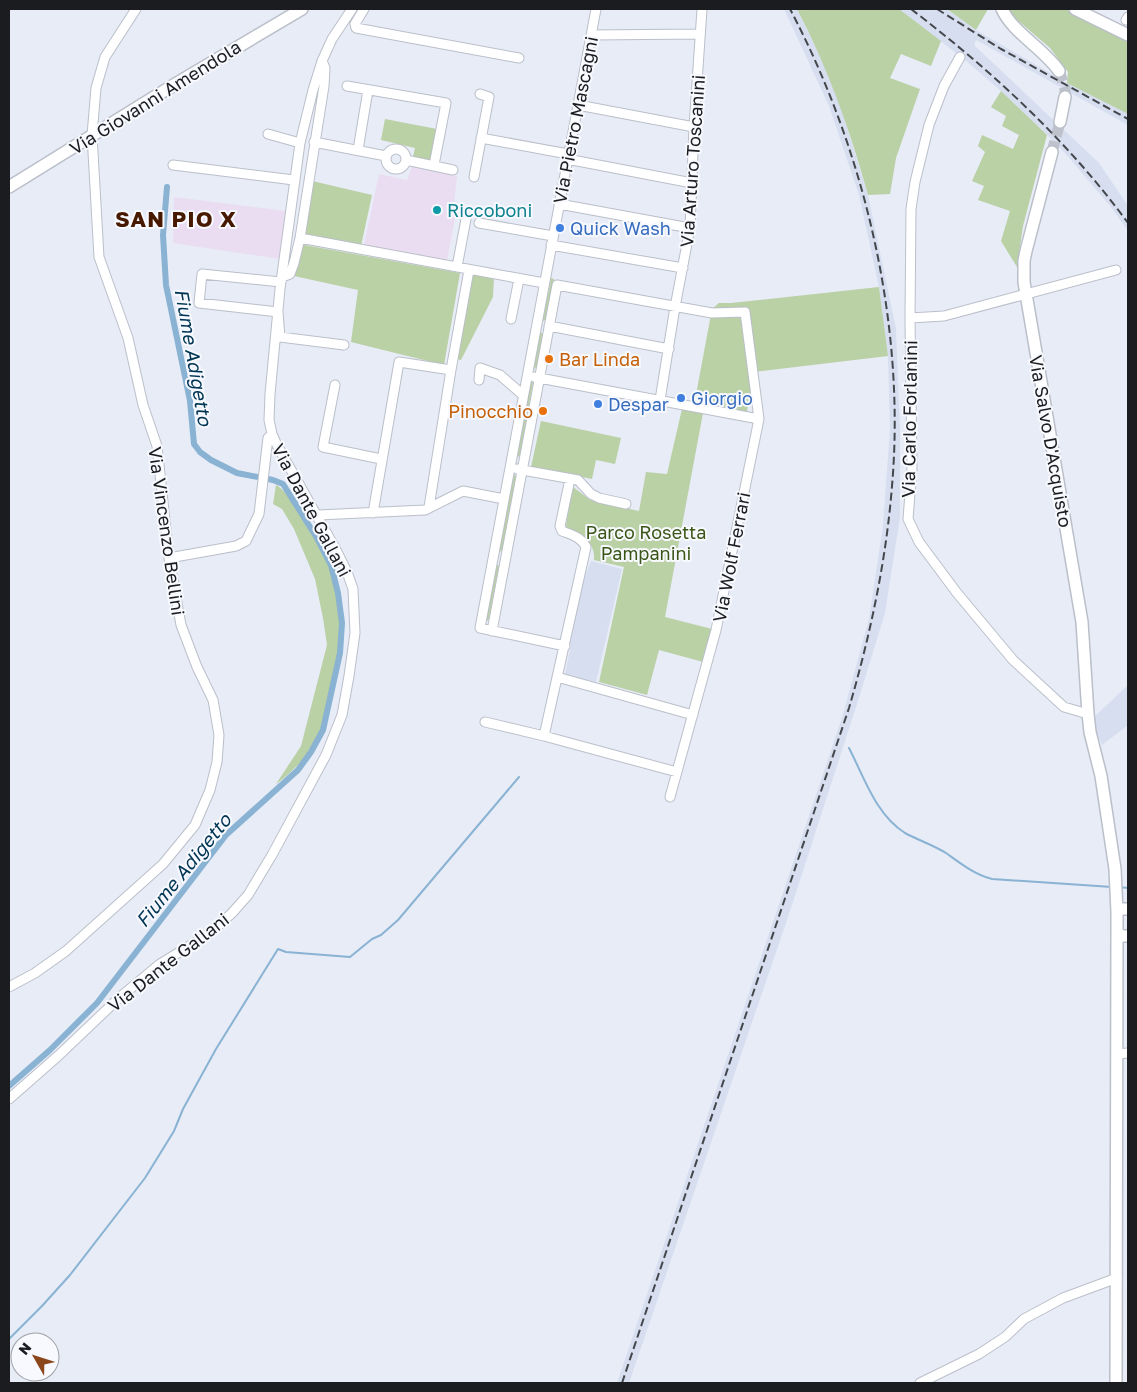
<svg xmlns="http://www.w3.org/2000/svg" width="1137" height="1392" font-family="'Golos Text',sans-serif">
	<style>
		.built { fill: #d6deef }
		.education { fill: #eaddf1 }
		.green { fill: #bad0a5 }
		.lines { fill: none; stroke-linecap: round; stroke-linejoin: round }
		.stream { stroke: #89b2d3; stroke-width: 2 }
		.canal { stroke: #89b2d3; stroke-width: 6 }
		.major-tunnel { stroke: #bec2cc; stroke-width: 11; stroke-dasharray: 11 5.5; stroke-linecap: butt }
		.minor-casing { stroke: #babfc9; stroke-width: 11 }
		.major-casing { stroke: #babfc9; stroke-width: 14 }
		.minor { stroke: #fff; stroke-width: 9 }
		.major { stroke: #fff; stroke-width: 11 }
		.rail { stroke: #44474c; stroke-width: 2; stroke-dasharray: 8 4; stroke-linecap: butt }
		.culture-dot { fill: #0f9aa8; stroke: #f7f9fe; stroke-width: 2 }
		.shop-dot { fill: #3f7fe0; stroke: #f7f9fe; stroke-width: 2 }
		.food-dot { fill: #e8710a; stroke: #f7f9fe; stroke-width: 2 }
		.labels { text-anchor: middle; dominant-baseline: central; stroke-width: 4; stroke-linejoin: round; paint-order: stroke }
		.street-label { font-size: 18px; fill: #1a1c1f; stroke: #f7f9fe }
		.culture-label { font-size: 18px; fill: #0d838f; stroke: #f7f9fe; text-anchor: start }
		.shop-label { font-size: 18px; fill: #366cbe; stroke: #f7f9fe; text-anchor: start }
		.food-label { font-size: 18px; fill: #c56008; stroke: #f7f9fe; text-anchor: start }
		.park-label { font-size: 18px; fill: #3a5617; stroke: #f7f9fe }
		.water-label { font-size: 19px; font-style: italic; fill: #003554; stroke: #f7f9fe }
		.district-label { font-size: 22px; font-weight: bold; letter-spacing: 1px; fill: #471a00; stroke: #f7f9fe }
	</style>
	<rect width="100%" height="100%" fill="#e7ecf7"/>
	<path class="built" d="M784,9H797L824,64L839,102L868,195L896,329L900,428V517L885,613L857,704L789,914L629,1383H617L842,718L869,619L883,526L890,429L888,356L879,287L859,195L829,106Z
		M899,9H947L976,30L1067,83L1128,114V125L976,40L974,45L1099,163L1128,206V231L1111,207L1065,153L1047,135L1001,91L965,60Z
		M591,561L622,569L596,682L565,674L571,645L568,642L559,640Z
		M1128,685V725L1102,745L1091,720Z"/>
	<path class="education" d="M412,166L457,176L454,205L457,207L447,261L364,245L379,174L407,180Z
		M174,197L287,211L280,259L173,243Z"/>
	<path class="green" d="M797,9H899L941,41L931,66L901,54L890,78L920,89L896,158L890,194L868,195C850,130 828,68 797,9Z
		M947,9H988L976,30Z
		M1008,9H1066L1128,39V114L1067,83L1068,72L1050,48L1015,18Z
		M1001,91L1047,135L1023,226L1017,267L1001,241L1010,211L978,200L984,186L972,181L985,152L978,146L982,135L1013,149L1019,135L1002,126L1006,116L991,107Z
		M385,119L437,129L430,161L413,157L415,148L381,140Z
		M308,180L372,195L361,246L300,235Z
		M299,244L460,273L444,365L351,342L358,290L294,276Z
		M471,272L494,276L493,297L461,360L456,359Z
		M551,278L554,279L546,319L543,321H542L545,295L548,294Z
		M879,287L888,356L753,372L747,412L695,400L712,309L719,303H731Z
		M540,332L543,334L537,366L534,369L533,368Z
		M531,380L533,383L520,455L518,457H516Z
		M682,409L703,413L665,617L716,630L707,663L659,650L647,695L599,682L624,567L594,560C595,550 590,540 580,534C574,531 570,532 566,526L572,486L590,500L639,511L646,472L667,474Z
		M541,421L621,438L615,464L596,460L592,479L531,467Z
		M513,473L516,477L502,550L500,552H498Z
		M276,485C287,491 295,507 302,517C322,544 341,585 343,618C345,641 329,722 318,741C312,752 287,777 276,784L301,746L327,645L323,618L315,579L294,529L282,509L273,504Z
		M496,564L499,566L489,619L487,621H485Z"/>
	<g class="lines">
		<path class="stream" d="M849,748C864,777 876,815 905,833C918,840 933,845 946,853C960,863 975,875 992,879L1112,887
			M1119,887L1128,888
			M9,1339L42,1306L70,1275L145,1178L174,1131L183,1109L216,1049L278,949L286,952L350,957L372,939L381,935L398,920L519,777"/>
		<path class="canal" d="M9,1086L50,1050L97,1003L226,835L298,770L311,752L323,730L340,653L342,623L338,593L331,565L317,538L283,484L273,480L237,473L211,460L200,452L194,444L190,401L166,285L163,235L167,187"/>
		<path class="major-tunnel" d="M1059,71L1065,88V97
			M1052,152L1060,122"/>
		<g class="minor-casing">
			<path id="minor" d="M364,9L355,24L356,28L519,58
				M1126,20L1128,17
				M591,35L700,34
				M960,57L944,86L929,125L915,182L911,209L910,318L912,468L908,519L919,542L957,593L1013,660L1064,707L1088,714
				M347,86L446,103L434,165
				M578,105L694,127
				M268,134L300,143
				M481,138L568,154
				M314,142L386,156
				M386 159a10 10 0 1 1 20 0a10 10 0 1 1-20 0Z
				M358,150L368,90
				M567,159L692,183
				M406,160L453,170
				M173,165L294,180
				M474,177L489,97L480,94
				M559,204L690,228
				M479,223L553,236
				M300,238L544,283
				M551,245L683,268
				M457,267L466,219
				M282,277L290,274L294,263L300,238L324,86L325,68L322,61
				M281,282L202,274L199,303L278,312L280,337L344,345
				M910,318L944,316L1116,270
				M511,319L519,279
				M549,326L669,349
				M534,377L759,419
				M479,380L480,368L500,375L523,395
				M335,385L323,447L381,459
				M660,400L675,307L690,228L694,127L702,9
				M517,469L578,480L591,494L599,498L626,504
				M429,507L451,370L469,270
				M373,513L399,362L451,370
				M318,515L425,510L463,491L504,499
				M169,558L236,546L246,541L259,514L268,438L272,434
				M492,631L557,285L712,313L745,312L759,419L716,630L670,797
				M565,646L480,628L596,9
				M557,677L693,715
				M485,722L544,736L677,772
				M544,736L586,547C581,537 572,535 562,531L560,526L570,479
				M9,987L35,973L66,951L163,864L195,825L210,790L217,762L219,735L213,700L197,667L181,625L169,558L157,446L143,405L128,338L99,257L92,135L96,88L105,57L136,9
				M1117,1054L1128,1053
				M9,1099L58,1056L119,998L160,964L209,934L232,913L248,895L272,855L326,755L342,715L349,676L355,633L353,589L347,572L335,548L277,445L272,434L269,420L270,394L280,289L300,143L313,90L322,61L332,39L352,9
				M920,1383L979,1354L1005,1337L1024,1319L1063,1298L1117,1278"/>
		</g>
		<g class="major-casing">
			<path id="major" d="M1002,9C1013,33 1043,48 1059,71
				M1075,9L1128,35
				M1060,122L1065,97
				M1052,152L1026,251L1024,261V282L1082,622L1088,714L1090,732L1101,776L1115,869L1117,912
				M9,187L172,86L302,9
				M1128,909H1121L1117,912V932L1122,936H1128
				M1116,1383L1117,932"/>
		</g>
		<use href="#minor" class="minor"/>
		<use href="#major" class="major"/>
		<path class="rail" d="M911,9C992,71 1067,140 1128,223
			M937,9L1001,49L1128,119
			M622,1383L849,708C870,636 886,562 892,486C906,325 865,151 790,9"/>
	</g>
	<circle class="culture-dot" cx="437" cy="210" r="5"/>
	<g class="shop-dot">
		<circle cx="560" cy="228" r="5"/>
		<circle cx="681" cy="398" r="5"/>
		<circle cx="598" cy="404" r="5"/>
	</g>
	<g class="food-dot">
		<circle cx="549" cy="359" r="5"/>
		<circle cx="543" cy="411" r="5"/>
	</g>
	<g class="labels">
		<g class="street-label">
			<text transform="translate(155 97) rotate(-32)">Via Giovanni Amendola</text>
			<text transform="translate(575 120) rotate(-79)">Via Pietro Mascagni</text>
			<text transform="translate(692 161) rotate(-86)">Via Arturo Toscanini</text>
			<text transform="translate(909 419) rotate(-89)">Via Carlo Forlanini</text>
			<text transform="translate(1051 441) rotate(80)">Via Salvo D'Acquisto</text>
			<text transform="translate(312 510) rotate(62)">Via Dante Gallani</text>
			<text transform="translate(167 531) rotate(82)">Via Vincenzo Bellini</text>
			<text transform="translate(731 557) rotate(-79)">Via Wolf Ferrari</text>
			<text transform="translate(168 962) rotate(-38)">Via Dante Gallani</text>
		</g>
		<g class="culture-label">
			<text x="447" y="210">Riccoboni</text>
		</g>
		<g class="shop-label">
			<text x="570" y="228">Quick Wash</text>
			<text x="691" y="398">Giorgio</text>
			<text x="608" y="404">Despar</text>
		</g>
		<g class="food-label">
			<text x="559" y="359">Bar Linda</text>
			<text x="533" y="411" text-anchor="end">Pinocchio</text>
		</g>
		<g class="park-label">
			<text x="646" y="532">Parco Rosetta<tspan x="646" dy="21">Pampanini</tspan></text>
		</g>
		<g class="water-label">
			<text transform="translate(194 357) rotate(80)">Fiume Adigetto</text>
			<text transform="translate(183 870) rotate(-51)">Fiume Adigetto</text>
		</g>
		<g class="district-label">
			<text x="176" y="218">SAN PIO X</text>
		</g>
	</g>
	<rect width="1137" height="1392" fill="none" stroke="#1a1c1f" stroke-width="20"/>
	<g transform="translate(35 1357) rotate(309)"><circle r="24" fill="#f7f9fe" stroke="#9fa1a5"/>
	<path d="M0-4L9 19L0 12L-9 19Z" fill="#8b461b"/>
	<text y="-8" font-size="14" font-weight="bold" text-anchor="middle" fill="#1a1c1f">N</text>
	</g>
</svg>
